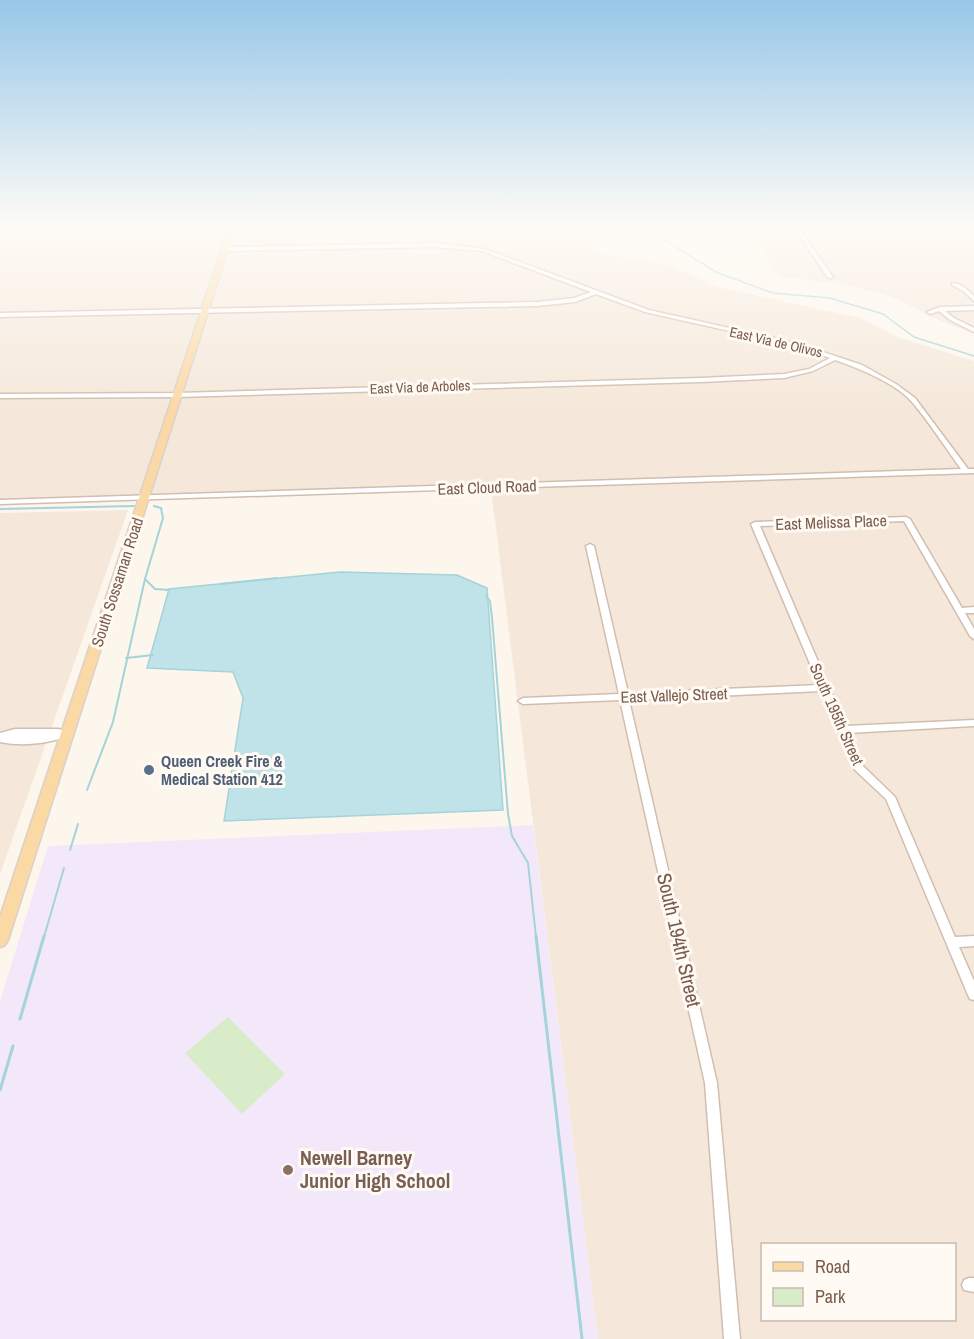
<svg xmlns="http://www.w3.org/2000/svg" width="974" height="1339" font-family="'Archivo Narrow',sans-serif">
	<rect width="100%" height="100%" fill="#fdf6ec"/>
	<g fill="#f5e8da" fill-rule="evenodd">
		<path d="M0,224H529L606,254L668,265L721,288L861,318L897,337L974,361V470L0,499Z"/>
		<path d="M747,224H974V334L931,317L900,300L878,293L837,283L779,277Z"/>
		<path d="M974,474V1339H598L491,489ZM762,1244H954V1320H762Z"/>
		<path d="M128,510L0,874V513Z"/>
	</g>
	<path fill="#f3e8fa" d="M533,825L598,1339H0V1001L48,846Z"/>
	<path fill="#d8ecc9" d="M228,1017L285,1074L242,1114L185,1053Z"/>
	<path fill="#bfe3e8" stroke="#a5d3da" stroke-width="1.5" d="M340,572L457,575L487,588L503,810L224,821L243,698L233,672L147,668L169,589Z"/>
	<g fill="none" stroke-linecap="round" stroke-linejoin="round">
		<path stroke="#a5d3da" stroke-width="1.5" d="M639,224L716,272L773,293L830,298L883,314L914,337L974,356"/>
		<g stroke="#a5d3da" stroke-width="2">
			<path d="M0,509L134,506"/>
			<path d="M145,579L155,589L169,590"/>
			<path d="M220,584L277,578"/>
			<path d="M486,596L490,601L492,618L508,814L512,836L528,863L536,937"/>
			<path d="M126,658L153,655"/>
			<path d="M87,790L113,722L145,579L163,518L161,508L154,506"/>
			<path d="M70,850L78,824"/>
			<path d="M44,937L64,868"/>
		</g>
		<g stroke="#a5d3da" stroke-width="3">
			<path d="M536,936L582,1339"/>
			<path d="M20,1019L44,936"/>
			<path d="M0,1090L13,1046"/>
		</g>
		<defs>
			<g id="minor">
				<path d="M792,224H796L833,277L832,278H828Z"/>
				<path d="M435,243L485,249L649,310L796,343L862,365L896,384L915,398L968,469H974V473L0,504V500L961,469C945,447 930,423 912,402C896,383 858,368 835,360L813,371L784,378L701,382L178,397L0,398V394L178,393L701,378L784,374L809,369L830,358L792,345L645,312L596,294L575,302L537,306L0,317V313L537,302L574,298L591,292L482,251L435,247L226,251L223,249L226,247Z"/>
				<path d="M952,283C961,283 968,290 974,296V301L963,291L952,285Z"/>
				<path d="M974,306V310L945,311L954,318L974,328V332L950,320L939,311L930,314L927,312L940,307Z"/>
				<path d="M906,517L910,519L962,608L974,607V613H965L974,629V639L970,636L904,521L760,526L828,685L831,688L830,689L846,726L974,720V726L848,733L862,765L895,797L955,937L974,936V946L959,947L974,981V1000L970,999L968,995L886,799L855,770L821,691L629,700L717,1083L740,1339H724L705,1083L620,700L523,704L518,701L523,698L619,694L586,546L590,544L594,546L628,693L819,685L751,524L755,522Z"/>
				<path d="M15,729H59C63,731 66,729 70,730L72,733L70,736C47,743 25,747 0,742V733Z"/>
				<path d="M969,1278H974V1292L964,1290L962,1285L964,1280Z"/>
			</g>
			<path id="major" d="M230,224H236L8,940L5,945L0,947V917Z"/>
		</defs>
		<use href="#minor" stroke="#d1beb0" stroke-width="3"/>
		<use href="#major" stroke="#dad1cd" stroke-width="3"/>
		<use href="#minor" fill="#fff" fill-rule="evenodd"/>
		<use href="#major" fill="#fbd9a5" fill-rule="evenodd"/>
	</g>
	<linearGradient id="sky" x2="0" y2="1"><stop stop-color="#97c7e8"/><stop offset="0.55" stop-color="#fefbf6"/><stop offset="1" stop-color="#fefbf6" stop-opacity="0"/></linearGradient>
	<rect width="974" height="411" fill="url(#sky)"/>
	<circle fill="#5c6f8a" stroke="#fffaf3" stroke-width="2" cx="149" cy="770" r="6"/>
	<circle fill="#8d6e63" stroke="#fffaf3" stroke-width="2" cx="288" cy="1170" r="6"/>
	<g text-anchor="middle" stroke-width="6" stroke-linejoin="round" paint-order="stroke">
		<g font-size="14" fill="#7a5c4d" stroke="#fffaf3">
			<text transform="translate(776 342) rotate(13)" y="5">East Via de Olivos</text>
			<text transform="translate(420 387) rotate(-2)" y="5">East Via de Arboles</text>
		</g>
		<g font-size="16" fill="#7a5c4d" stroke="#fffaf3">
			<text transform="translate(487 487) rotate(-2)" y="6">East Cloud Road</text>
			<text transform="translate(831 522) rotate(-2)" y="6">East Melissa Place</text>
			<text transform="translate(117 582) rotate(-72)" y="6">South Sossaman Road</text>
			<text transform="translate(674 695) rotate(-2)" y="6">East Vallejo Street</text>
			<text transform="translate(837 714) rotate(66)" y="6">South 195th Street</text>
		</g>
		<g font-size="16" font-weight="bold" fill="#4e5e75" stroke="#fffaf3" text-anchor="start">
			<text x="161" y="767">Queen Creek Fire &amp;<tspan x="161" dy="18">Medical Station 412</tspan></text>
		</g>
		<g font-size="20" fill="#7a5c4d" stroke="#fffaf3">
			<text transform="translate(679 940) rotate(77)" y="7">South 194th Street</text>
		</g>
		<g font-size="20" font-weight="bold" fill="#785e54" stroke="#fffaf3" text-anchor="start">
			<text x="300" y="1165">Newell Barney<tspan x="300" dy="23">Junior High School</tspan></text>
		</g>
	</g>
	<rect x="761" y="1243" width="195" height="78" fill="#fffaf3" stroke="#cabbb1" stroke-width="1.5"/>
	<rect x="773" y="1262" width="30" height="9" fill="#fbd9a5" stroke="#cabbb1" stroke-width="1.5"/>
	<text x="815" y="1273" font-size="18" fill="#7a5c4d">Road</text>
	<rect x="773" y="1288" width="30" height="18" fill="#d8ecc9" stroke="#cabbb1" stroke-width="1.5"/>
	<text x="815" y="1303" font-size="18" fill="#7a5c4d">Park</text>
</svg>
